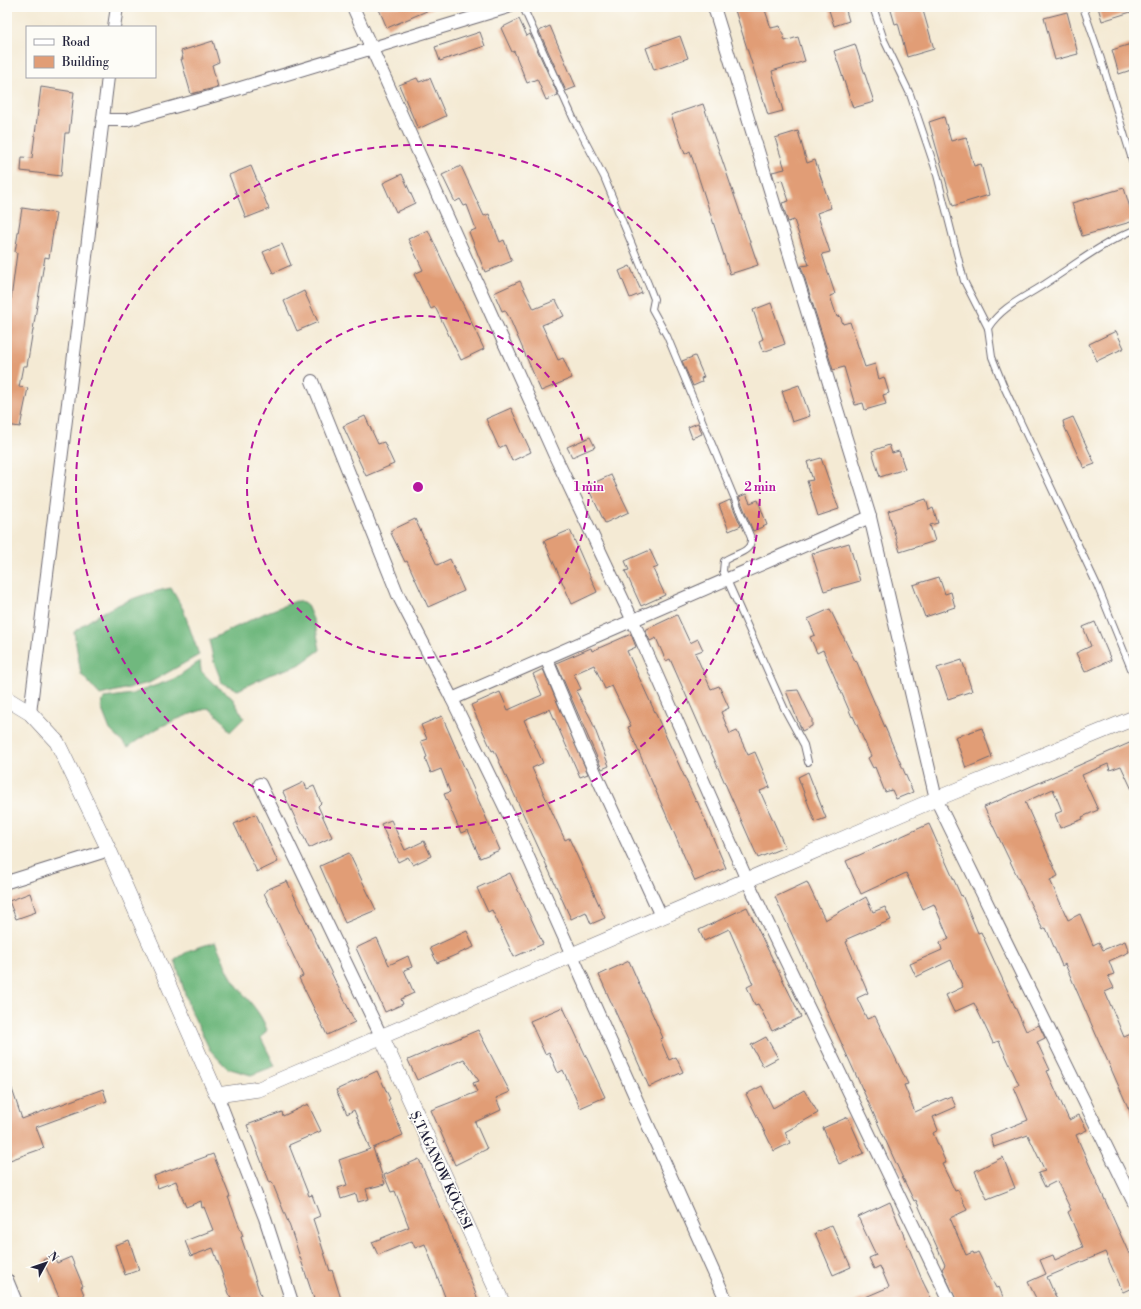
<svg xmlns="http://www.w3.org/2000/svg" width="1141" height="1309" font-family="'Libre Bodoni',serif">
	<rect width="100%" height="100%" fill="#fdfcf7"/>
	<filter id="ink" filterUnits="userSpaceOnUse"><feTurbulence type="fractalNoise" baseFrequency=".025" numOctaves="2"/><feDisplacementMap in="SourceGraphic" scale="8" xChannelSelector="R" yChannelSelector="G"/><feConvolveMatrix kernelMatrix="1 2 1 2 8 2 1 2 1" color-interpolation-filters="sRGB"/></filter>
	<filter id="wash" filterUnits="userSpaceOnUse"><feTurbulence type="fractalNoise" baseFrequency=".012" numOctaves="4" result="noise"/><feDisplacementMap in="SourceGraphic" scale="16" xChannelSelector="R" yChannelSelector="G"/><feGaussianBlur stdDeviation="0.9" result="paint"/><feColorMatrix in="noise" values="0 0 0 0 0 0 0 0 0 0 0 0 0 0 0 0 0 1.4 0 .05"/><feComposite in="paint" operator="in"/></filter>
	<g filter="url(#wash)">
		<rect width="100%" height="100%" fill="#f4ead4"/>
		<g fill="#70b87e" stroke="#496d5c">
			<path d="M171,588L183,609L199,655L149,683L100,695L81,674L74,632C102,609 136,595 171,588Z"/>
			<path d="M296,601L306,603L315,624L320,650L299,665L269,675L238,690L222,683L214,662L209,640L265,613Z"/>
			<path d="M200,661L201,671L215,685L231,696L244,718L230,732L223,721L209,708C179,717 154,728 128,747L110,730L101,707L104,698L132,694L174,679Z"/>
			<path d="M215,942C222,955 227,972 236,984C247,1000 260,1010 267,1030L261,1038L275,1066L251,1075L227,1068L210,1050L189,1007L175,960L190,950Z"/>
		</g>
		<g id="blocks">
			<g fill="#e19d76">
				<path d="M378,7H436L387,28Z"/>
				<path d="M734,7H764L771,28L780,26L785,41L798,37L805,61L772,71L783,111L768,115Z"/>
				<path d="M828,7H845L849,21L834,26Z"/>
				<path d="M890,7H922L934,49L907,57L898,23L895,24Z"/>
				<path d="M1098,7H1134V11L1102,21Z"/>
				<path d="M1067,12L1078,54L1055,60L1044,18Z"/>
				<path d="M519,19L527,36L530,34L558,95L546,100L537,79L527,83L514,51L512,52L501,28Z"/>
				<path d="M550,26L576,87L566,91L539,31Z"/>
				<path d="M480,32L485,46L440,61L435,47Z"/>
				<path d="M680,36L688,58L654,70L646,48Z"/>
				<path d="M213,41L219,62L212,65L218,87L191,94L181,59H183L181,51Z"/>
				<path d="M1134,43V69L1119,74L1112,50Z"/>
				<path d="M855,44L874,102L853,108L834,51Z"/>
				<path d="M417,78L419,82L430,78L446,116L418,129L399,85Z"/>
				<path d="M41,87L74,92L69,133H65L61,176L21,171L22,157L32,158Z"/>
				<path d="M703,104L758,265L730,274L690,151L685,154L671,115Z"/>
				<path d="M944,117L951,141L966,137L974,166L981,164L989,195L953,206L929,122Z"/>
				<path d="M798,131L807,163L815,160L831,208L817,213L830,252L822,254L835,294L830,296L837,317L840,316L843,324L850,322L865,367L875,364L879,379L884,377L889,393L883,395L886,404L865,410L863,403L855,405L844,367L833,370L801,266L809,265L794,220L788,222L782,203L789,201L782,180L775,182L772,172L785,169L775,138Z"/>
				<path d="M251,166L269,209L246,218L229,175Z"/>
				<path d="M461,166L484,216L489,214L500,242L504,240L512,261L485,272L469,232L476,229L467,205L464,206L460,199L455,202L442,175Z"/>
				<path d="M402,174L415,203L396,212L383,183Z"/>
				<path d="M1124,188L1134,221L1082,236L1072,203Z"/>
				<path d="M22,208L56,213L49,258L45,257L27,366H23L19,387L28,388L20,427L7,425V298L11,299L17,253L15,252Z"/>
				<path d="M428,230L484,349L461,360L438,313L435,307L431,309L414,274L423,270L408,239Z"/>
				<path d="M282,244L291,265L273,273L263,252Z"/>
				<path d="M630,266L642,293L630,298L619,271Z"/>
				<path d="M520,281L534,309L556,300L564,316L542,325L558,360L563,358L572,378L541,391L509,317L505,310L502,311L494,293Z"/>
				<path d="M304,291L318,322L297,331L284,301Z"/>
				<path d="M771,303L785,344L763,352L759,341L763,339L753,310Z"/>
				<path d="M1116,331L1124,348L1097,361L1089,344Z"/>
				<path d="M695,356L704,377L701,378L702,382L693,386L682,361Z"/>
				<path d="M799,385L810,416L792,422L782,391Z"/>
				<path d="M511,408L531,452L512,461L505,445L499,448L486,419Z"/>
				<path d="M365,416L378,444L384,442L394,464L366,476L343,426Z"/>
				<path d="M1073,417L1095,464L1084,468L1064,426L1063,421Z"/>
				<path d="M698,423L702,434L692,438L688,427Z"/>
				<path d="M590,437L595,447L572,457L567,447Z"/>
				<path d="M889,445L892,453L899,451L905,469L880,477L872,451Z"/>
				<path d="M821,458L839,509L818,516L807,481L813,480L807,462Z"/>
				<path d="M611,475L629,512L605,523L587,486Z"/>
				<path d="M746,494L750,503L758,500L767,525L753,531L739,497Z"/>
				<path d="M926,499L929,510L933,508L938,523L930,525L935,541L900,552L888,511Z"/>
				<path d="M730,500L741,526L729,531L719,505Z"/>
				<path d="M415,519L437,565L450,559L464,591L428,607L407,561L405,562L390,531Z"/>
				<path d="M570,530L597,592L572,604L544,541Z"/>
				<path d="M849,543L860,581L824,591L812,554Z"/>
				<path d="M650,550L658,567L653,569L665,595L641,606L625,571L629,570L625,561Z"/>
				<path d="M939,577L945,594L951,592L955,607L925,617L913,585Z"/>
				<path d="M830,609L855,661L856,660L913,792L896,799L892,790L885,792L875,767L873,768L868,758L871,756L853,716L852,717L823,650L817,653L810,637L815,635L808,619Z"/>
				<path d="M677,615L690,643L698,639L703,650L695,653L711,689L719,686L729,708L721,712L730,734L737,731L748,755L755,752L770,787L760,791L785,847L758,858L670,659L666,661L656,638L650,641L645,630Z"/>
				<path d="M1095,622L1111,660L1085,672L1076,653L1091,646L1083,627Z"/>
				<path d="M631,634L636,647L627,651L696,802L697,801L726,868L695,881L628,727L631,726L612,686L605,689L594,665L574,674L581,689L576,691L591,719L609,766L602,769L556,663L591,648L592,651Z"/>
				<path d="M962,660L972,691L948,699L937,668Z"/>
				<path d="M543,669L588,774L580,777L550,709L524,720L543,763L532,768L565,840L569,838L605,918L591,924L586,912L571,919L494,750L492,751L471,705L500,692L508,710L542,695L533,674Z"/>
				<path d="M798,690L812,719V726L802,731L786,691Z"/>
				<path d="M442,716L500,850L480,858L468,830L461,833L444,794L450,792L441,769L431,773L425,758L427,757L421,741L427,739L421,725Z"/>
				<path d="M982,728L992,757L966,768L955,737Z"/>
				<path d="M1134,741V794L1121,766L1110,770L1108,764L1082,775L1098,810L1082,817L1083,819L1060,828L1055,814L1062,811L1053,789L1025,802L1058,876L1050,880L1068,920L1080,914L1093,945L1099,942L1103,950L1125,941L1129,952L1109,961L1114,974L1108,976L1114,988L1105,992L1124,1037L1131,1034L1134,1042V1121L1065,964L1062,966L1046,928L1043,930L984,807Z"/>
				<path d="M808,772L826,818L815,822L798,777Z"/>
				<path d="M304,782L307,789L314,786L321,803L318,806L332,837L309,848L283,792Z"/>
				<path d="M256,814L278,862L257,872L234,824Z"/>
				<path d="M391,820L405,850L424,841L431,856L413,865L408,857L398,862L381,824Z"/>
				<path d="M929,824L961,896L962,895L978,933L981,932L1026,1031L1039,1025L1045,1038L1037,1042L1050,1070L1047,1071L1069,1120L1079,1115L1087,1130L1076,1135L1134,1265V1287L1123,1292L1105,1252L1047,1277L1058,1302H1038L1028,1282L1046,1274L1040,1260L1053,1255L1055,1260L1083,1247L1068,1212L1071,1210L1057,1181L1045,1187L1038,1173L1045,1171L1028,1135L994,1147L990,1135L1028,1120L1014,1087L1019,1085L999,1041L993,1043L974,1003L954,1012L946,995L963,987L951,960L916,977L910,964L942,950L940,943L949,939L934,904L923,909L906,873L861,894L846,861Z"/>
				<path d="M349,853L376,910L345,923L320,866Z"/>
				<path d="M510,873L543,944L514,957L492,910L488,912L477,888Z"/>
				<path d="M287,881L355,1022L327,1035L299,978L303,976L264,893L266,892V890Z"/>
				<path d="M807,882L825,920L866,897L873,912L885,907L891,920L847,939L848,941L846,942L868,993L857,998L867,1019L875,1016L908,1084L904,1085L915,1112L951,1096L956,1107L933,1117L938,1130L933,1133L946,1163L942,1164L955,1191L958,1190L967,1210L950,1218L966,1255L973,1252L974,1254L978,1252L996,1288L999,1287L1005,1302H957L942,1269L945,1265L916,1200L914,1201L900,1172L775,897Z"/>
				<path d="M30,893L36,912L16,919L9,901Z"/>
				<path d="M747,907L801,1017L772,1031L758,1004L755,1005L747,987L753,984L729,929L704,941L699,930Z"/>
				<path d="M467,931L474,947L437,963L430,948Z"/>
				<path d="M377,938L389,965L408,956L412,967L404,970L414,993L401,999L403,1004L385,1012L356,948Z"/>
				<path d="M629,961L663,1038L660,1039L669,1060L676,1057L683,1072L649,1087L599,975Z"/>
				<path d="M563,1007L605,1097L580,1108L563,1070L558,1073L549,1052L545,1054L530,1021Z"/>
				<path d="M478,1030L510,1092L496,1098L501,1110L475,1122L487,1149L455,1165L431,1110L477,1092L473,1083L479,1081L464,1059L417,1080L408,1060Z"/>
				<path d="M766,1037L778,1058L763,1066L751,1045Z"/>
				<path d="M377,1071L390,1099L388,1100L403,1135L373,1148L385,1184L366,1189L369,1199L358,1202L356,1194L341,1199L338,1188L347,1185L339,1160L370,1149L354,1110L347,1114L336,1090Z"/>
				<path d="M9,1080L22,1119L103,1089L107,1101L36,1127L44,1148L7,1161V1081Z"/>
				<path d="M762,1086L773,1108L804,1090L818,1113L785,1132L790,1143L774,1151L746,1094Z"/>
				<path d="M308,1104L321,1131L289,1145L309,1196L312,1195L320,1216L313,1219L330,1271L332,1270L342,1302H315L290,1227L272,1182L270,1183L247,1125L282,1112L283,1116Z"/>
				<path d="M848,1117L864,1153L839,1164L823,1128Z"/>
				<path d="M213,1154L230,1197H228L243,1236L241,1237L263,1302H232L213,1248L191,1256L185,1241L213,1230L204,1207L202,1208L201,1201L186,1207L176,1181L158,1188L154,1176Z"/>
				<path d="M1003,1157L1015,1188L987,1199L975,1171Z"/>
				<path d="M419,1159L462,1259L479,1302H447L425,1244L415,1248L412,1241L378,1255L372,1242L409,1227L395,1191L391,1192L384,1175Z"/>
				<path d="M890,1202L923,1282L933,1302H854L889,1287L880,1266L874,1269L869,1258L876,1255L858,1217Z"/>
				<path d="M832,1225L851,1267L833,1275L815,1233Z"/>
				<path d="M129,1240L139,1270L125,1275L115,1245Z"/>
				<path d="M53,1255L57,1263L71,1257L83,1286L81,1287L85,1297L82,1298L84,1302H61L43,1260Z"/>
			</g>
		</g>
	</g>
	<g filter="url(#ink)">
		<use href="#blocks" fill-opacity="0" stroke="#6c6871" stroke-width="1"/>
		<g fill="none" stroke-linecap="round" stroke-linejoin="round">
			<defs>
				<g id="service">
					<path d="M523,7L574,120L604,177L649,286L654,299L652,309L667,336L751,538C752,553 735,553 724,561L723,571L785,710L804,745L808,762"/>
					<path d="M873,7L884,40L910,94L936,171L964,281L988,328L992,357L1004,387L1097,585L1134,676"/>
					<path d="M1083,7L1100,56L1134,166"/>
					<path d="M988,328C1003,305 1026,297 1048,282C1077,263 1101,244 1134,230"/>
				</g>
				<g id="minor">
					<path d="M353,7L555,456L633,621L747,880L950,1302"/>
					<path d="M714,7L870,517L936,799L1134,1203"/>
					<path d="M114,27L117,7"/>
					<path d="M103,120H127L224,93L508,7"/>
					<path d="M312,381L398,595L452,699L517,832L727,1302"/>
					<path d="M546,658L582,744L661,916"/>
					<path d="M452,699L870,517"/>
					<path d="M30,713L108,77"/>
					<path d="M260,784L382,1038"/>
					<path d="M7,882L109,850"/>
					<path d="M217,1095L265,1218L292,1302"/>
					<path d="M7,1280L16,1302"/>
				</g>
				<g id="tertiary">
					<path d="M7,699L30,713L57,742L109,850L217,1095L259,1089L936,799L1134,718"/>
					<path d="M382,1038L502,1302"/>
				</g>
			</defs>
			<use href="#service" stroke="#6c6871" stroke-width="8"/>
			<use href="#minor" stroke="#6c6871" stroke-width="14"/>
			<use href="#tertiary" stroke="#6c6871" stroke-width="16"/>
			<use href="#service" stroke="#fff" stroke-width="6"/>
			<use href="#minor" stroke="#fff" stroke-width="12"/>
			<use href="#tertiary" stroke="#fff" stroke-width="15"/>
		</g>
	</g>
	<g fill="none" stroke="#b5179e" stroke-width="2" stroke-dasharray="7 5">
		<circle cx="418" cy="487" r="171"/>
		<circle cx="418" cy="487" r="342"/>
	</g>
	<g text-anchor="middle" stroke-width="3" stroke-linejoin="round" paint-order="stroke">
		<g font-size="13" fill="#22223b" stroke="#fdfcf7">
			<text transform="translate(442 1170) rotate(65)" y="5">Ş.TAGANOW KÖÇESI</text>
		</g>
	</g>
	<circle cx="418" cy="487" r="6" fill="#b5179e" stroke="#fdfcf7" stroke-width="2"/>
	<g font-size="12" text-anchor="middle" font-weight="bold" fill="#b5179e" stroke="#fdfcf7" stroke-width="3" stroke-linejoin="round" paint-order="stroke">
		<text x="589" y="491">1 min</text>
		<text x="760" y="491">2 min</text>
	</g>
	<rect width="1141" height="1309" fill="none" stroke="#fdfcf7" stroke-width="24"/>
	<rect x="26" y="26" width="130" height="52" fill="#fdfcf7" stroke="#a5a5ac"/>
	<rect x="34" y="39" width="20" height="6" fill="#ffffff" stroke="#a5a5ac"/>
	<text x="62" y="46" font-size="12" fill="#22223b">Road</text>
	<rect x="34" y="56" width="20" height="12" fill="#e19d76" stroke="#a5a5ac"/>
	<text x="62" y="66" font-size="12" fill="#22223b">Building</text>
	<g transform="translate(46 1263) rotate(50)" stroke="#fdfcf7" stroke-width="3" paint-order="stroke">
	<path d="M0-3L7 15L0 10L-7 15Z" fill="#22223b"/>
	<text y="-6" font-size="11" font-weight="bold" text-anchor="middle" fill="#22223b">N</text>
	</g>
</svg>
